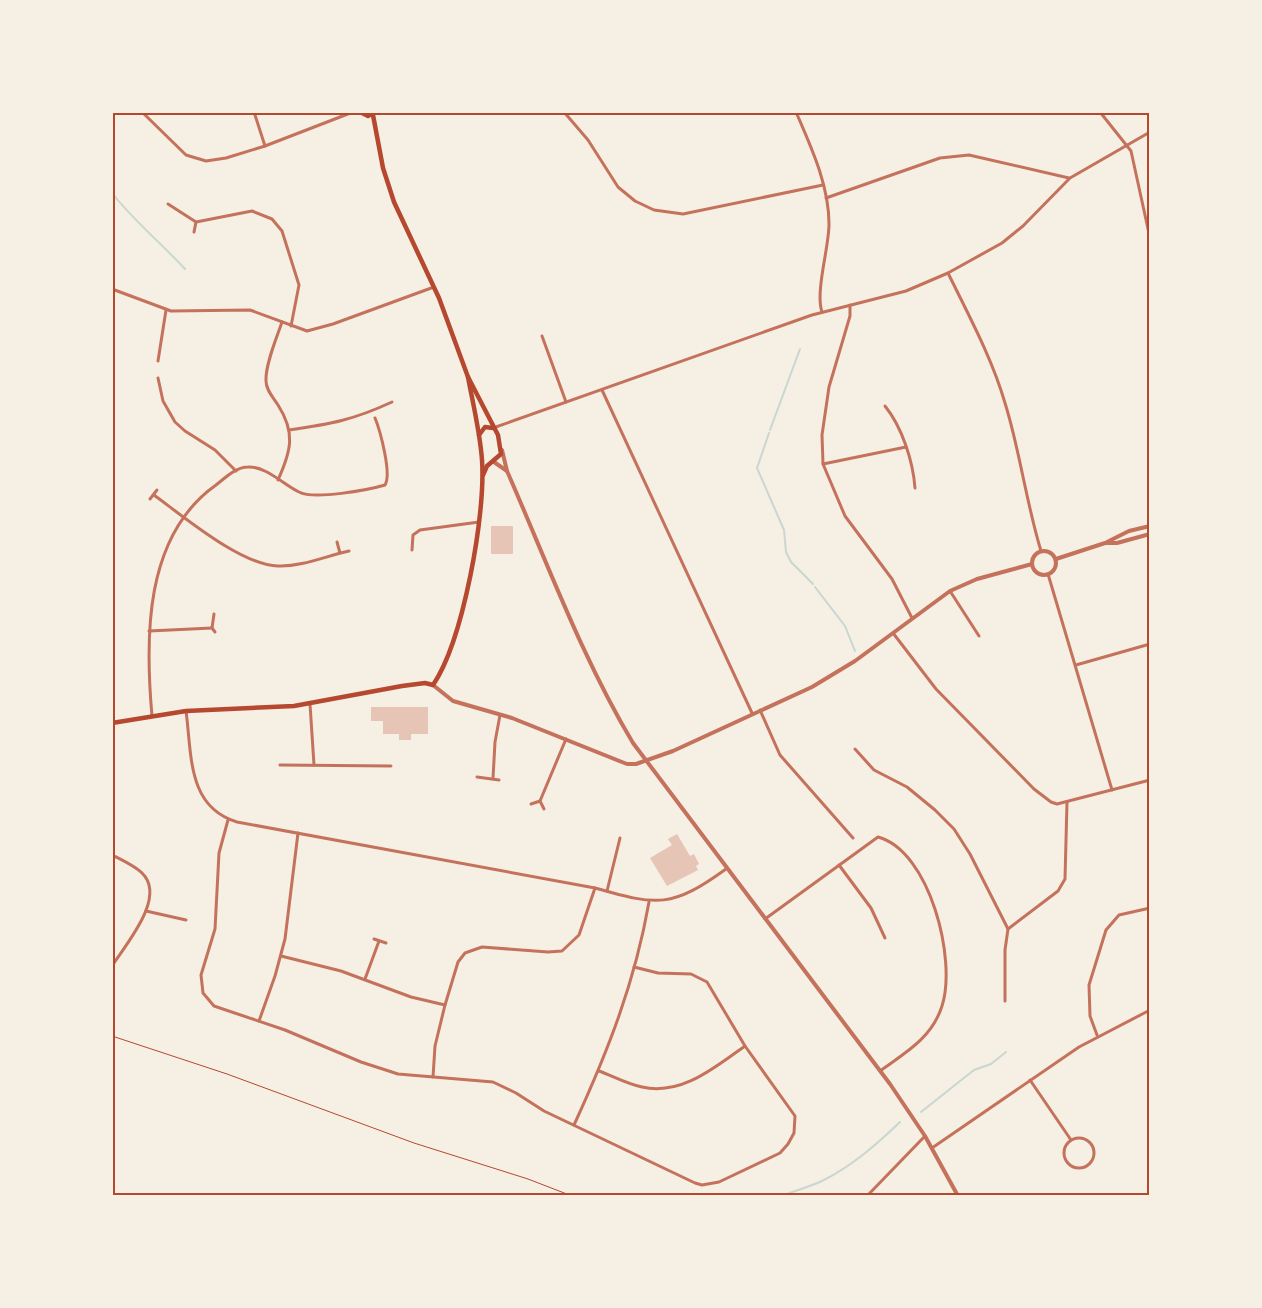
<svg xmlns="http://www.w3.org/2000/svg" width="1262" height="1308" font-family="Raleway,sans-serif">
	<rect width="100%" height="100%" fill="#f6efe4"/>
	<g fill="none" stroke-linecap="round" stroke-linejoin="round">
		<g stroke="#c9d6d2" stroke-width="2">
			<path d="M112,193C134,221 161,243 185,269"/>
			<path d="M770,430L800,349"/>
			<path d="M769,433L757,468L784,530L786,552L791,562L813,584"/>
			<path d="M815,587L845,626L855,651"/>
			<path d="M921,1112L974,1070L991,1064L1006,1052"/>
			<path d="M781,1196C794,1191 809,1187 822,1181C852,1166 876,1145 900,1122"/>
		</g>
	</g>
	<g fill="#e6c5b7">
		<rect x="491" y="526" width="22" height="28"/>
		<path d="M371,707H428V734H411V740H399V734H383V721H371Z"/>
		<path d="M677,834L690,856L694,854L699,864L696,866L698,870L667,886L650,858L672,845L668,839Z"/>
	</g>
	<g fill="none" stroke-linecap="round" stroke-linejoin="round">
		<path stroke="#b5482f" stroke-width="1" d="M112,1036L227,1074L414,1143L528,1179L572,1196"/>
		<g stroke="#c5725c" stroke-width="3">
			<path d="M142,112L186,155L206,161L226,158L265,146L353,112"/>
			<path d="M254,112L265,146"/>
			<path d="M564,112L588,140L618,187L635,201L654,210L683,214L823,185"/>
			<path d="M796,112C811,147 829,185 829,224C829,248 815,292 822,312"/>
			<path d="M1100,112L1131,151L1150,238"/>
			<path d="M826,198L940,158L969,155L1069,178"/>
			<path d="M168,204L196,222L252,211L272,219L282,231L299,285L291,326"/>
			<path d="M194,232L196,222"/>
			<path d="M948,273C969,316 992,358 1005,403C1020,451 1026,502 1041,551"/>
			<path d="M112,289L171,311L250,310L307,331L333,324L434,287"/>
			<path d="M850,305V316L829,387L822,435L823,464L845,516L892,579L912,618"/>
			<path d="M542,336L566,402"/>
			<path d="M158,361L166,310"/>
			<path d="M158,378L163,401L175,422L185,431L215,450L236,471"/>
			<path d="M602,390L752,713"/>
			<path d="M885,406C902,427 913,461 915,488"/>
			<path d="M493,428L812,315L906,291L948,273L1002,243L1023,226L1070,178L1150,132"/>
			<path d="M289,430C331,424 353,420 392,402"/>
			<path d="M823,464L906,447"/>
			<path d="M278,480C291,451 296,433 278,405C273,397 266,390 266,381C265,365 277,337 282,322"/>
			<path d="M154,495C184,517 241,565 278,566C301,567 326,556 349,551"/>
			<path d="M150,499L157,490"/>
			<path d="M337,542L340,553"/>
			<path d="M412,550L413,535L420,530L479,522"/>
			<path d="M1048,574L1112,790"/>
			<path d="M950,591L979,636"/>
			<path d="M214,614L212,628L215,632"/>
			<path d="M149,631L212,628"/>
			<path d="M893,633L936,689L1034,789L1051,802L1057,804L1150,780"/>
			<path d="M1076,665L1150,644"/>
			<path d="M310,704L314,765"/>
			<path d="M760,710L780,755L853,838"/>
			<path d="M186,711C192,755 187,807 237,822L595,888C658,906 672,908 726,869"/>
			<path d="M152,716C145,638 144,536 216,485C225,478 236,467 248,467C266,466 284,485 299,492C314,500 368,490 385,485C392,474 380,430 375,418"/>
			<path d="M855,749L874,770L907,787L935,810L954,829L970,854L1008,929L1005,950V1001"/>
			<path d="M280,765L391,766"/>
			<path d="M477,777L499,780"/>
			<path d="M493,778L495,742L500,715"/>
			<path d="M540,801L566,739"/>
			<path d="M531,804L540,801L544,809"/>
			<path d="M228,820L219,853L215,929L201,975L203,993L214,1006L285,1030L361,1062L398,1074L493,1082L516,1093L544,1111L695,1183L702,1185L719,1182L780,1153L788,1144L794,1133L795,1116L745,1046L707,982L691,974L658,973L634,967"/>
			<path d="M112,855C122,860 135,866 142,873C167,897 126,944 112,966"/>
			<path d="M839,865L871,908L885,938"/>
			<path d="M607,891L620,838"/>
			<path d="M146,911L186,920"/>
			<path d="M765,919L878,837C930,851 957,960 942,1006C932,1038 905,1053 880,1071"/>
			<path d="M1008,929L1058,891L1065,879L1067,802"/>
			<path d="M374,939L386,943"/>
			<path d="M281,956L341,971L411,997L445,1005"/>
			<path d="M365,979L379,941"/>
			<path d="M259,1021L275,976L285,939L298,833"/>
			<path d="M1097,1035L1090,1016L1089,985L1106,930L1119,915L1150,908"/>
			<path d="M599,1071C613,1076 627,1084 642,1087C682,1096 715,1067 745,1046"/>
			<path d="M433,1077L435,1046L445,1005L458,962L465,953L482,947L548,952L562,951L579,935L595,888"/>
			<path d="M1030,1080L1071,1140"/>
			<path d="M574,1125C608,1051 635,982 649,902"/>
			<circle cx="1079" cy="1153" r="15"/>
			<path d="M932,1148L1079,1047L1150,1010"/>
			<path d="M867,1196L925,1136"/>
		</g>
		<g stroke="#c5725c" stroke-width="4">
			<path d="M502,450L507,471C547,562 582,658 633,743L890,1084L925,1136L958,1196"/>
			<path d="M494,462L507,471"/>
			<path d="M1107,542L1129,531L1150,526"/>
			<circle cx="1044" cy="563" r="12"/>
			<path d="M1056,559L1105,543H1117L1150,534"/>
			<path d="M433,685L453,701L512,718L627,764H636L673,751L812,687L855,661L950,591L977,579L1032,564"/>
		</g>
		<g stroke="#b5482f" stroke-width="4.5">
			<path d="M360,112L368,116L375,112"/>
			<path d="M373,115L383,168L394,202L439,298L468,377L498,435L501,454L487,466L483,475"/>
			<path d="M479,435L485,427L493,428"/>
			<path d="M112,723L186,711L294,706L402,686L425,683L433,685C463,641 486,514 482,460C480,432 473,404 468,377"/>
		</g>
	</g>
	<rect width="1262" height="1308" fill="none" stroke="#f6efe4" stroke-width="228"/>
	<rect x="114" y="114" width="1034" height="1080" fill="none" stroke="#b5482f" stroke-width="2"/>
</svg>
